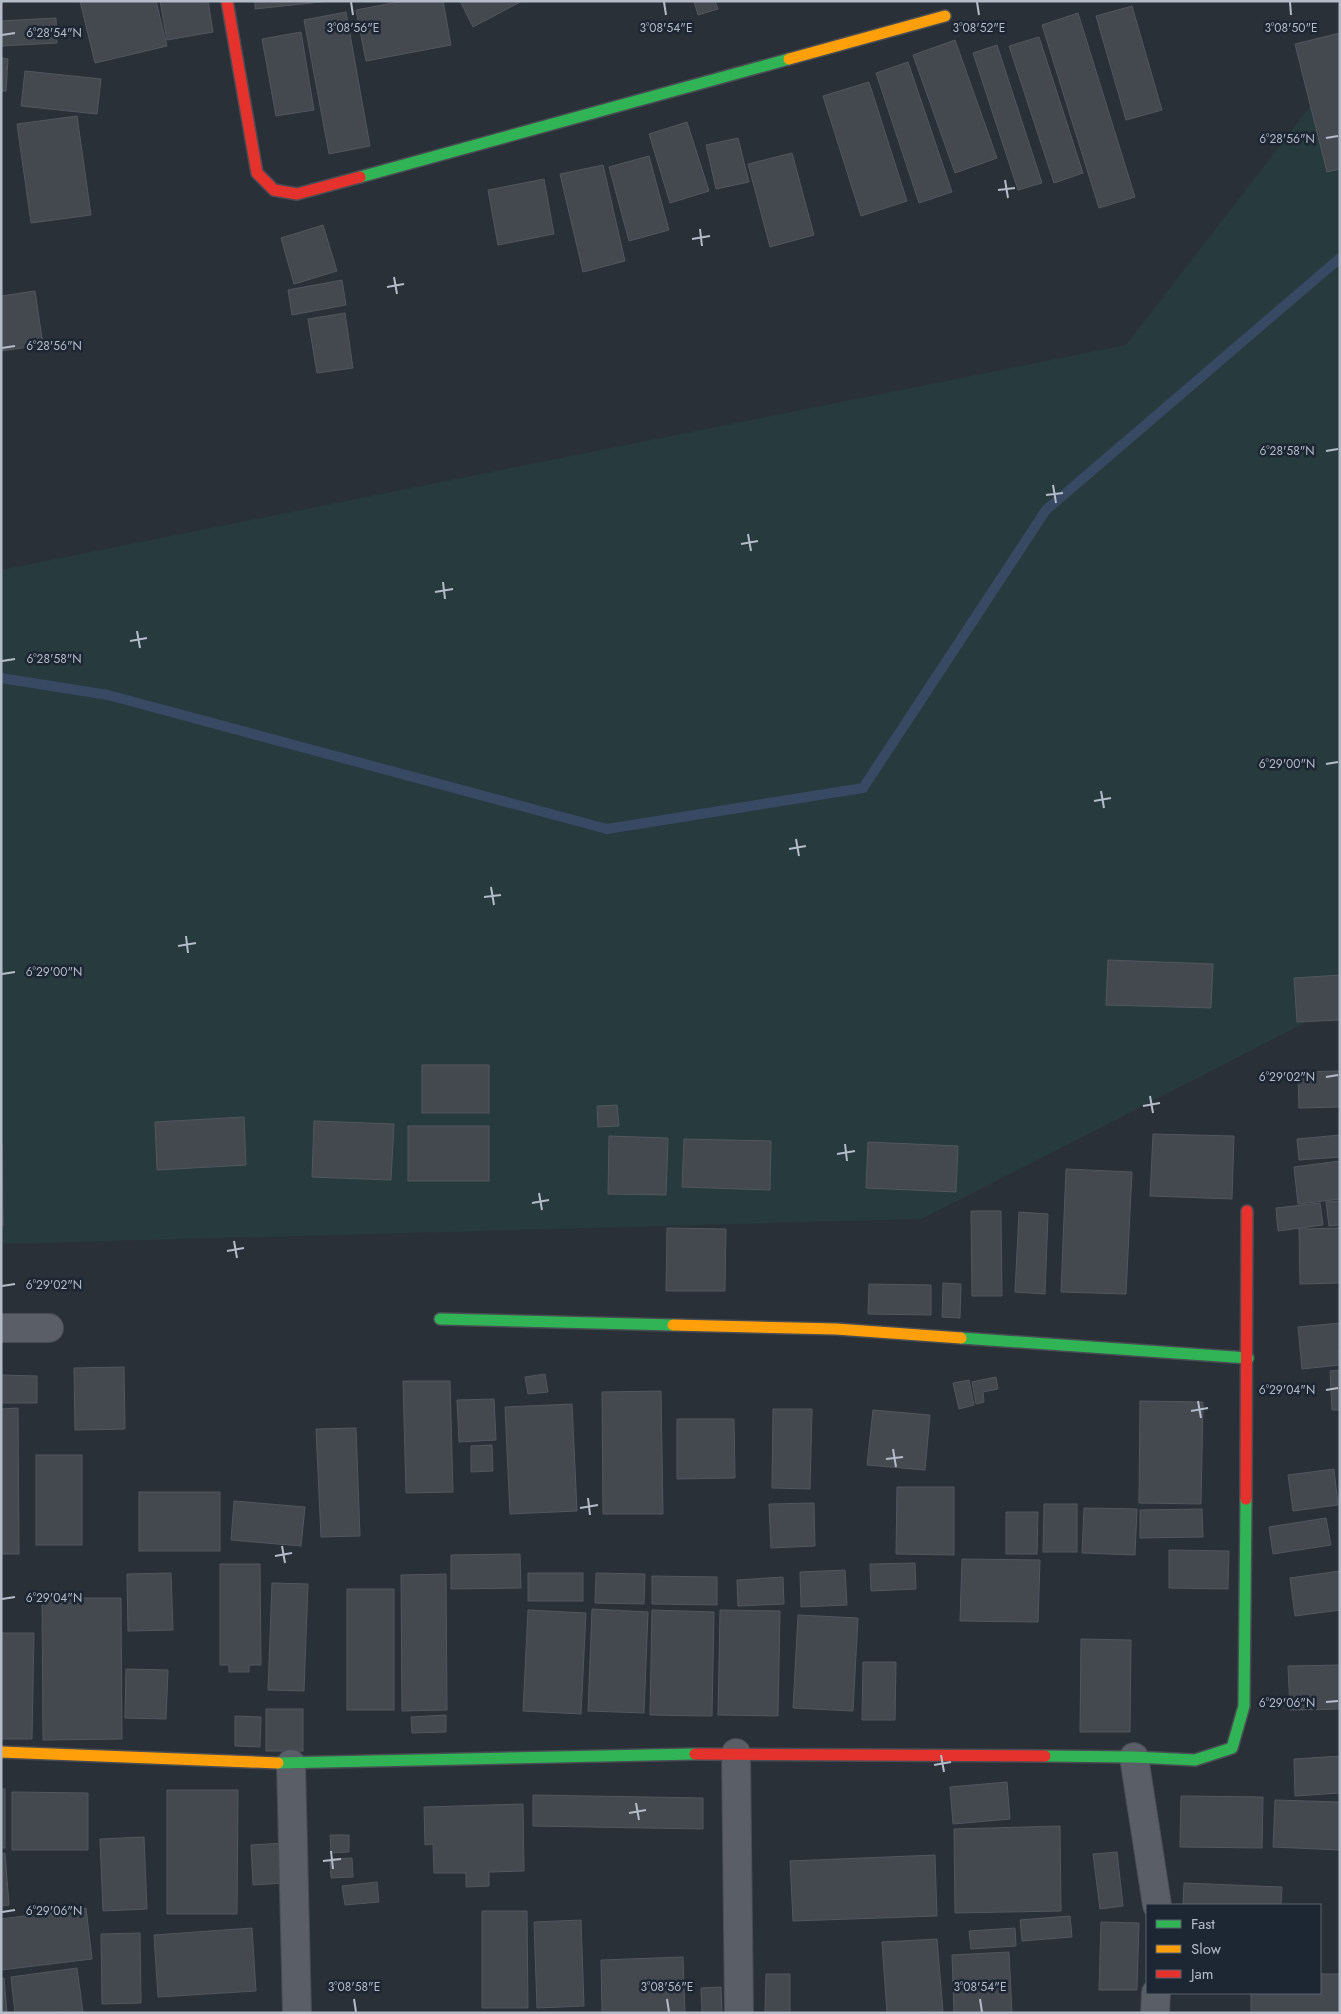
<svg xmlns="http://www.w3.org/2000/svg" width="1341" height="2014" font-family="Jost,sans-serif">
	<rect width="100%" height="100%" fill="#2a3038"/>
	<path fill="#273a3e" d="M1336,73L1340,74V1005L922,1219L1,1244V570L1126,345Z"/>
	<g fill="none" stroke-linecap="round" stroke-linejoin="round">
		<path stroke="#384963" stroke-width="10" d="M1,678L108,695L607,829L863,788L1046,510L1340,258"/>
	</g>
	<g fill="#444950" stroke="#52575f">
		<path d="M80,1H156L167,46L95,63Z"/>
		<path d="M160,1H208L213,32L167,40Z"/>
		<path d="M255,1H330L255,9Z"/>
		<path d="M403,1H443L451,45L366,61L356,10Z"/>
		<path d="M460,1H522L473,27Z"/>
		<path d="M694,1H715L718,9L698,15Z"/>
		<path d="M1132,6L1162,110L1126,120L1096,16Z"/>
		<path d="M346,12L370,146L329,154L304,20Z"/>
		<path d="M1078,13L1135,197L1099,208L1042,25Z"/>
		<path d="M56,18L57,43L1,46V21Z"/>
		<path d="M301,32L314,110L276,116L262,39Z"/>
		<path d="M1340,33V169L1327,172L1295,44Z"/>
		<path d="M1039,37L1083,173L1054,183L1009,46Z"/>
		<path d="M955,40L997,158L955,173L913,55Z"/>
		<path d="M997,45L1042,183L1018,190L973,53Z"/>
		<path d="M1,58L8,59L6,91H1Z"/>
		<path d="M908,62L952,192L919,203L876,73Z"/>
		<path d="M25,71L101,79L97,114L21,106Z"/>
		<path d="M869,82L907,201L861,216L823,96Z"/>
		<path d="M77,116L91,215L31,223L17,124Z"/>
		<path d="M687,122L709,191L670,203L649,134Z"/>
		<path d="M738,138L749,182L716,189L706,145Z"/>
		<path d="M792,153L814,235L770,247L748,164Z"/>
		<path d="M649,156L669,230L629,241L609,167Z"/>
		<path d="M603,165L625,261L583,272L560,174Z"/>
		<path d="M544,179L554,234L498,245L488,190Z"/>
		<path d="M323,225L337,271L294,284L281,238Z"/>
		<path d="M342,280L346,305L292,315L288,290Z"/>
		<path d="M35,291L43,345L1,351V296Z"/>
		<path d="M345,313L353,368L317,373L308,319Z"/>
		<path d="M1108,960L1213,964L1211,1008L1106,1005Z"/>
		<path d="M1340,975V1020L1297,1022L1294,978Z"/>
		<rect x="422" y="1065" width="67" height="48"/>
		<path d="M1340,1071V1107L1299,1108L1298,1072Z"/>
		<path d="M617,1105L619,1126L598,1127L597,1106Z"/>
		<path d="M244,1117L246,1165L157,1170L155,1122Z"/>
		<path d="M314,1121L394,1124L391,1180L312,1177Z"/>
		<rect x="408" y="1126" width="81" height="55"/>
		<path d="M1153,1134L1234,1136L1232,1199L1150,1196Z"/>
		<path d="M1340,1135V1157L1299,1160L1297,1139Z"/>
		<path d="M609,1136L668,1138L666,1195L608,1194Z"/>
		<path d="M684,1139L771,1141L770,1190L682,1187Z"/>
		<path d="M868,1142L958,1146L956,1192L866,1188Z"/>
		<path d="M1,1144H2L3,1226H1Z"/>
		<path d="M1340,1161V1199L1298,1204L1294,1167Z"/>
		<path d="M1066,1169L1132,1172L1126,1294L1061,1292Z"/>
		<path d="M1340,1201V1225L1329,1226L1326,1202Z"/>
		<path d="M1320,1203L1323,1225L1278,1231L1276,1208Z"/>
		<path d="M971,1211H1001L1002,1296H972Z"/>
		<path d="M1019,1212L1048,1214L1045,1294L1015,1292Z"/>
		<path d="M667,1228L726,1229L725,1291H666Z"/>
		<path d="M1340,1228V1283L1300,1284L1299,1229Z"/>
		<path d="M943,1283L961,1284L960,1318L942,1317Z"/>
		<path d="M869,1284L931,1285V1315L868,1314Z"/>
		<path d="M1340,1323V1351H1338L1340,1365L1302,1369L1298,1327Z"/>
		<path d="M124,1367L125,1429L75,1430L74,1368Z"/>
		<path d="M1340,1370V1410H1332L1330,1371Z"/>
		<path d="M545,1374L548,1392L528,1394L525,1377Z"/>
		<path d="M1,1375L37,1376V1403H1Z"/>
		<path d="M996,1377L998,1389L983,1392L984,1402L976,1404L972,1382Z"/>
		<path d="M969,1380L974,1405L959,1409L953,1383Z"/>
		<path d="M403,1381H450L453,1492L406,1493Z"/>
		<path d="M661,1391L663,1514H603L602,1392Z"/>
		<path d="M494,1399L496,1440L459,1442L457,1400Z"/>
		<path d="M1140,1401L1203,1402L1201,1504L1139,1503Z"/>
		<path d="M572,1404L577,1511L510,1514L505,1407Z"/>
		<path d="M18,1408L19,1554H1V1409Z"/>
		<path d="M773,1409H812L810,1489L772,1488Z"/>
		<path d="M873,1410L930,1415L925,1470L867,1465Z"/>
		<path d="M677,1419H734L735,1478L677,1479Z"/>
		<path d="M356,1428L360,1536L321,1537L316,1429Z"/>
		<path d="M492,1445L493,1471L471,1472V1446Z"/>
		<rect x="36" y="1455" width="46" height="90"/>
		<path d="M1334,1469L1338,1505L1293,1511L1288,1475Z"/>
		<path d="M897,1487H954V1555L896,1554Z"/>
		<rect x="139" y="1492" width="81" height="59"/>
		<path d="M234,1501L305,1507L301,1546L231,1540Z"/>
		<path d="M814,1503L815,1546L771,1548L769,1504Z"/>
		<path d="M1044,1504H1077V1552H1043Z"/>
		<path d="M1084,1508L1137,1509L1135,1555L1082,1553Z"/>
		<path d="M1202,1509L1203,1537L1140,1538V1510Z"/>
		<path d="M1006,1512H1038L1037,1554H1006Z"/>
		<path d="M1326,1518L1331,1545L1273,1554L1269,1527Z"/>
		<path d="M1169,1550L1229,1551L1228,1589L1169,1588Z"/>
		<path d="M520,1554L521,1588L451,1589V1555Z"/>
		<path d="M962,1559L1040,1560L1038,1622L960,1621Z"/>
		<path d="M915,1563L916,1589L871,1591L870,1564Z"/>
		<path d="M220,1564H260L261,1665H249V1672H229V1665H220Z"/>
		<path d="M845,1570L847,1605L801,1607L800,1572Z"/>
		<path d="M1340,1571V1610L1295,1616L1290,1578Z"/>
		<path d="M171,1573L173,1630L128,1631L127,1574Z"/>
		<rect x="528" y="1573" width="55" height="28"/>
		<path d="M596,1573L645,1574L644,1604L595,1603Z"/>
		<path d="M446,1574L447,1710L402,1711L401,1575Z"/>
		<path d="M652,1576L717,1577V1605L652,1604Z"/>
		<path d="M783,1577L784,1604L738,1606L737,1580Z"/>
		<path d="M272,1583L308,1584L304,1691L268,1690Z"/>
		<rect x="347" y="1589" width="47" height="121"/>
		<path d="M42,1598H121L122,1739L43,1740Z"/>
		<path d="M592,1609L648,1612L644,1713L588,1711Z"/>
		<path d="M528,1610L586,1613L581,1714L523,1711Z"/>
		<path d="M652,1610L714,1612L712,1716L650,1715Z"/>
		<path d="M720,1610L780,1611L778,1716L718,1715Z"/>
		<path d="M798,1615L858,1618L853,1711L793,1708Z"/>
		<path d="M1,1633H34L32,1739H1Z"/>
		<path d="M1081,1639L1131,1640L1130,1732H1080Z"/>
		<path d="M863,1662H896L895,1720H862Z"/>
		<path d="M1340,1665V1709L1290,1710L1288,1666Z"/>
		<path d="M126,1669L168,1670L166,1719L125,1718Z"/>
		<rect x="266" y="1709" width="37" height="42"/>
		<path d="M446,1715V1732L412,1733L411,1717Z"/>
		<path d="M235,1716L261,1717L260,1747L235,1746Z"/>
		<path d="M1340,1756V1793L1295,1796L1294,1759Z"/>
		<path d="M1007,1782L1010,1819L953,1824L950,1787Z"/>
		<rect x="1" y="1789" width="4" height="59"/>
		<path d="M167,1790H238L237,1914H167Z"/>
		<path d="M12,1792L88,1793V1850H12Z"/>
		<path d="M533,1795L703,1798V1829L533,1826Z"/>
		<path d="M1181,1796L1263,1797L1262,1848L1180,1847Z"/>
		<path d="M1275,1800L1340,1802V1850L1273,1847Z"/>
		<path d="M523,1804L524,1871L489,1872V1886L466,1887V1873H434L433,1844L425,1845L424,1807Z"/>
		<path d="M1060,1826L1061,1911L955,1913L954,1829Z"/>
		<path d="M330,1835H349V1852L331,1853Z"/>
		<path d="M144,1837L147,1909L103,1911L100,1839Z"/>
		<path d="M285,1843L286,1883L253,1885L251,1845Z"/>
		<path d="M1117,1852L1123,1906L1100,1909L1093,1854Z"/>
		<path d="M5,1853L9,1905L1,1906V1854Z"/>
		<path d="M935,1855L937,1916L793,1921L790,1861Z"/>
		<path d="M352,1858L353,1877L331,1878L330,1859Z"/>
		<path d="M377,1882L379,1902L345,1905L342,1886Z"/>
		<path d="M1184,1883L1282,1887L1281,1905H1183Z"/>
		<path d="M86,1908L92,1959L1,1970V1919Z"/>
		<path d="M482,1911H527L528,2008H482Z"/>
		<path d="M1070,1916L1072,1937L1022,1941L1020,1920Z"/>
		<path d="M581,1920L584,2006L537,2008L534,1922Z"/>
		<path d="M1101,1922L1139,1923L1137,1990H1099Z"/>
		<path d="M252,1928L256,1991L158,1997L154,1935Z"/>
		<path d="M1015,1928L1016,1946L971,1949L969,1931Z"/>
		<path d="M140,1933L141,2003L102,2004L101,1934Z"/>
		<path d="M937,1939L943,2012L887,2013L882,1942Z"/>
		<path d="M1009,1952L1012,2013H954L952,1955Z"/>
		<path d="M683,1957L685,2013H602L601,1960Z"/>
		<path d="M77,1968L83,2012L15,2013L11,1977Z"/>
		<path d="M766,1974H790V2013H765Z"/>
		<path d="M1320,1974H1340V2013H1251V1993H1320Z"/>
		<path d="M4,1978L7,2013H1V1979Z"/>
		<path d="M721,1987L722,2013H702L701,1988Z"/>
	</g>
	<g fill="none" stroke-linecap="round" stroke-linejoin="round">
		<defs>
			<g id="street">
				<path d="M1,1328H49"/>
				<path d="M736,1753L739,2013"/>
				<path d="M1134,1757L1157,1905"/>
				<path d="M291,1764L297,2013"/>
				<path d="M1155,2013L1156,1993"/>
			</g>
			<g id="fast">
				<path d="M360,177L789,59"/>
				<path d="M440,1319L673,1325"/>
				<path d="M961,1338L1248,1358"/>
				<path d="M1045,1756L1134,1757L1195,1760L1232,1748L1244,1706L1246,1499"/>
				<path d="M278,1763L695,1754"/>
			</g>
			<g id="slow">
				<path d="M789,59L945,16"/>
				<path d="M673,1325L836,1329L961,1338"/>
				<path d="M1,1752L278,1763"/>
			</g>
			<g id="jam">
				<path d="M227,1L257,173L274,190L297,194L360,177"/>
				<path d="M1246,1499L1247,1211"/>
				<path d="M695,1754L1045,1756"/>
			</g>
		</defs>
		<use href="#street" stroke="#484c53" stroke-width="30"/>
		<use href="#fast" stroke="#484c53" stroke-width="14"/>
		<use href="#slow" stroke="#484c53" stroke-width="14"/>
		<use href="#jam" stroke="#484c53" stroke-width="14"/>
		<use href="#street" stroke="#5a5e66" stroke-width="28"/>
		<use href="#fast" stroke="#30b455" stroke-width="11"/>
		<use href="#slow" stroke="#ff9f0a" stroke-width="11"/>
		<use href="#jam" stroke="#e5322d" stroke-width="11"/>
	</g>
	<path fill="none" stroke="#b4bcc9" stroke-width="2" d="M351,2L353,15M664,2L666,15M977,2L979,15M1290,2L1291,15M2,35L15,33M1326,138L1338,136M1005,180L1008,198M998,190L1015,188M700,229L702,246M692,239L710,236M394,277L397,294M387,287L404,284M2,348L15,346M1326,451L1338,449M1053,485L1056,503M1046,495L1063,493M748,534L751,551M741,544L758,541M443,582L445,599M435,592L453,589M137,631L140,648M130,641L147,638M2,661L15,659M1326,764L1338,762M1101,791L1104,808M1094,801L1111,798M796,839L799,856M789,849L806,846M491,887L494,905M484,897L501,895M186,936L188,953M178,946L196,943M2,974L15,972M1326,1077L1338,1075M1150,1096L1153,1113M1143,1106L1160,1103M845,1144L847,1161M837,1154L855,1151M539,1193L542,1210M532,1203L549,1200M234,1241L237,1258M227,1251L244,1248M2,1286L15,1284M1326,1390L1338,1388M1198,1401L1201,1418M1191,1411L1208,1408M893,1449L896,1467M886,1459L903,1457M588,1498L590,1515M580,1508L598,1505M282,1546L285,1563M275,1556L292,1553M2,1599L15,1597M1326,1702L1338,1701M941,1755L944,1772M934,1765L951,1762M636,1803L639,1820M629,1813L646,1810M331,1851L333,1869M323,1861L341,1859M2,1912L15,1910M354,1999L356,2012M667,1999L669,2012M980,1999L982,2012"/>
	<g font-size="12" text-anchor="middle" fill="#b4bcc9" stroke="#1d2633" stroke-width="5" stroke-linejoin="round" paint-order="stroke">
		<text x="353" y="32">3°08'56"E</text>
		<text x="666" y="32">3°08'54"E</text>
		<text x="979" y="32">3°08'52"E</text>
		<text x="1291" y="32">3°08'50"E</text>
		<text x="54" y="37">6°28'54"N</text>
		<text x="1287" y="143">6°28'56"N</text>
		<text x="54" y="350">6°28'56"N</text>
		<text x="1287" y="455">6°28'58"N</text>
		<text x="54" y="663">6°28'58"N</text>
		<text x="1287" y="768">6°29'00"N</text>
		<text x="54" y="976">6°29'00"N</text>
		<text x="1287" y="1081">6°29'02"N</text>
		<text x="54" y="1289">6°29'02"N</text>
		<text x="1287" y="1394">6°29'04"N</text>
		<text x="54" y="1602">6°29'04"N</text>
		<text x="1287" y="1707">6°29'06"N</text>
		<text x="54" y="1915">6°29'06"N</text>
		<text x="354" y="1991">3°08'58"E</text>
		<text x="667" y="1991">3°08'56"E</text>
		<text x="980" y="1991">3°08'54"E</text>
	</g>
	<rect width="1341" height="2014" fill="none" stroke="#b4bcc9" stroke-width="5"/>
	<rect x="1146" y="1904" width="175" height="90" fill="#1d2633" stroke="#59626f"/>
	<rect x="1156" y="1920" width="25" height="8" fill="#30b455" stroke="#59626f"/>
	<text x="1191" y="1929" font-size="15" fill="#b4bcc9">Fast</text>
	<rect x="1156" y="1945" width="25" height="8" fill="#ff9f0a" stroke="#59626f"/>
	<text x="1191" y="1954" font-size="15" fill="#b4bcc9">Slow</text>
	<rect x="1156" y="1970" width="25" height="8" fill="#e5322d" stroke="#59626f"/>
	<text x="1191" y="1979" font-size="15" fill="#b4bcc9">Jam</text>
</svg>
